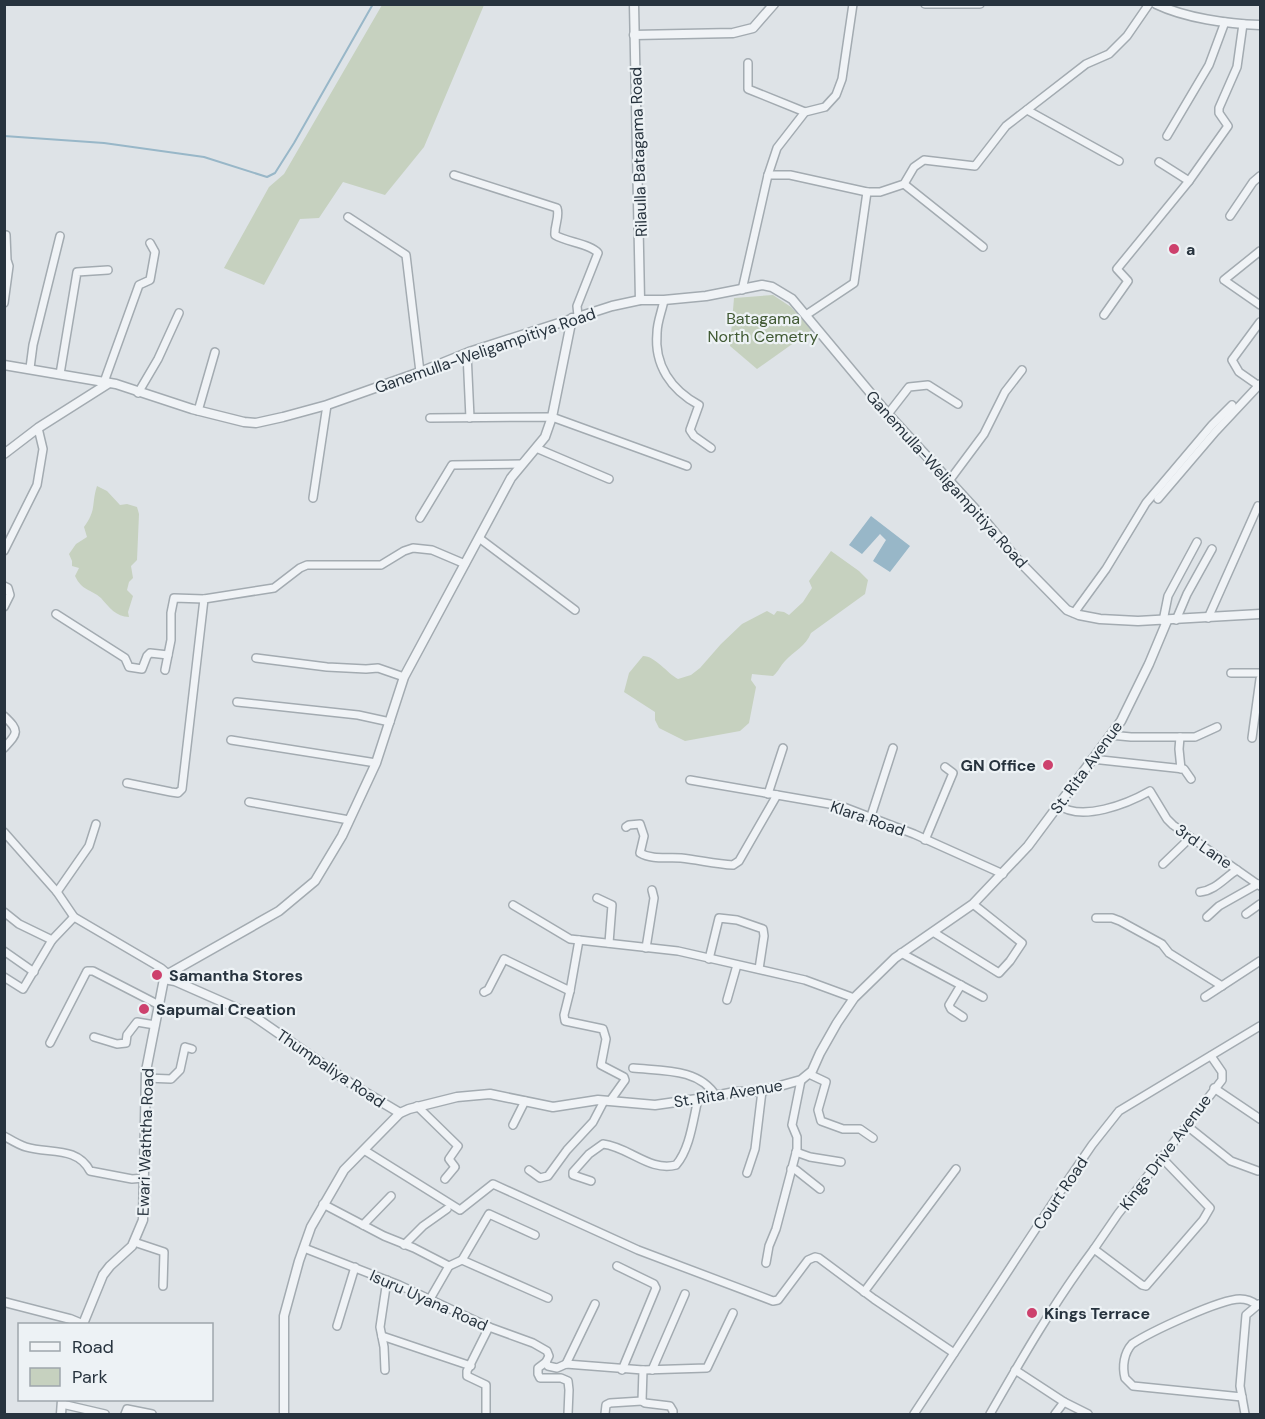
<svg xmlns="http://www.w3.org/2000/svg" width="1265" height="1419" font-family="'DM Sans',sans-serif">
	<rect width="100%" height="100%" fill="#dee3e7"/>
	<g fill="#c6d1bf">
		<path d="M382,5H484L424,147L385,195L343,182L319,218L300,219L264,285L224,268L269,187L284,174Z"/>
		<path d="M773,295L791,307L812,330L757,369L730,346L734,298Z"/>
		<path d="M97,486L107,491L120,505L127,504L137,507L139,514L137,560L131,566L133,578L129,582L127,590L133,596L128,612L129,617C116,617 109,607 101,598C91,589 82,591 75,576L79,568L72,566V561L69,554L76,544L87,537L84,527C97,509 91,505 97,486Z"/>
		<path d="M831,551L859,571L868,580L865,594L811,633C806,646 794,651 785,661C780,666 779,671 773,676L752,674L751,680L756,687L749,723L740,731L685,741L659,728L655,720V712L624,692L629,673L643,656C655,656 667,673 678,679L691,675L700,668L721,644L742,624L767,611L774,615L777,611L784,612L789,615L803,602L812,588L809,581Z"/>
	</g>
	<path fill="#98b7c8" d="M871,516L910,546L890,572L873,561L886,540L880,534L862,554L849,545Z"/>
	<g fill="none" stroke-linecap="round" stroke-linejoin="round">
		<path stroke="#98b7c8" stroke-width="2" d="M4,136L104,143L204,157L267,177L275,173L294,143L373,4"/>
		<defs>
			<g id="minor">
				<path d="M925,4H980"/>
				<path d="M748,63V89L805,112"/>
				<path d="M1027,110L1119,161"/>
				<path d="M1167,136L1209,65L1225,22"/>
				<path d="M1159,162L1189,181"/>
				<path d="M454,175L557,208C560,217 554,226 555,235C566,242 591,244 598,253L577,306L578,316"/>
				<path d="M768,175L777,148L805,112L825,107L836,95L842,79L853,4"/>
				<path d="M904,184L983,247"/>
				<path d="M1230,216L1253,182L1260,176"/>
				<path d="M348,217L406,255L420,372"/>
				<path d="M1260,251L1224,280L1260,305"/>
				<path d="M742,290L768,175H790L867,192H880L904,184L914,167L924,160L975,166L1006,126L1086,64L1109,54L1127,36L1149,4"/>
				<path d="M664,300C662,311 657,322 657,333C654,365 671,390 699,405L690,430L694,436L711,448"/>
				<path d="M4,303L9,266L7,260L6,235"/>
				<path d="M806,315L854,283L867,192"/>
				<path d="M1104,315L1128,281L1117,269L1189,181L1228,126L1219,113V108L1237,67L1243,24"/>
				<path d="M467,353L470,418"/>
				<path d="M30,368L33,345L60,236"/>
				<path d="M60,374L77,272L108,270"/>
				<path d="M104,382L139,285L150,280L155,252L150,243"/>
				<path d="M1259,386L1239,372L1232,360L1260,322"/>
				<path d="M138,393L158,359L179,313"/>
				<path d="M198,411L215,352"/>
				<path d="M888,414L909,387L928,385L958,404"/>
				<path d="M430,418L552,417L687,466"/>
				<path d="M536,448L609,479"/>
				<path d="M949,481L984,434L1005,392L1022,370"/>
				<path d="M313,498L327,405"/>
				<path d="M1158,499L1216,431L1260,384"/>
				<path d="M420,518L452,465L522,464"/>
				<path d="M479,538L575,610"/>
				<path d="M4,551L37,485L43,449L38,428"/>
				<path d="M4,586L8,588L10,595L4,607"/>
				<path d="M1074,613L1106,569L1146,503L1212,425L1232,405"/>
				<path d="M56,614L125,658L129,667L142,669L147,656L150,653L168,655"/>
				<path d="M1208,618L1258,506"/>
				<path d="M1176,620L1187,594L1212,549"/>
				<path d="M1163,621L1168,596L1197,542"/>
				<path d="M256,658L327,667L366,669L378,668L404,677"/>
				<path d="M165,670L171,640V613L174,598L204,599"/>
				<path d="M1231,673H1260"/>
				<path d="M237,702L358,715L390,722"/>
				<path d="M4,716C20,731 18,733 4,748"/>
				<path d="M1110,735L1131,737H1195L1217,727"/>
				<path d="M1180,737L1179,749L1181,769"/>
				<path d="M1252,738L1260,679"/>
				<path d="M231,740L376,763"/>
				<path d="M1092,759L1184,769L1191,779"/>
				<path d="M690,780L841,806L914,834L1003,874"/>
				<path d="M127,783L171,792L178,793L182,789L204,599L274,588L300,568L307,565H381L404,551L413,548L432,550L465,564"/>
				<path d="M768,794L783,748"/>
				<path d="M249,802L349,820"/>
				<path d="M1058,805C1082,822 1127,804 1150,791L1167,819L1173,825L1260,886"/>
				<path d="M871,816L893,748"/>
				<path d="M626,827L629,825L640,824L644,836L640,853C652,860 667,857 681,858C699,860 716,864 733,865L739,861L777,795"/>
				<path d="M4,832L57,892L74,917L161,968L168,974"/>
				<path d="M925,840L953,773L945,767"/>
				<path d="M1163,864L1190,838"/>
				<path d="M57,892L89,846L96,824"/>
				<path d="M1200,892C1216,890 1224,878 1237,870"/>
				<path d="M597,898L612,905L609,943"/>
				<path d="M513,905L570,939L678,951L805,980L854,998"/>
				<path d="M4,912L19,924L52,940L74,917"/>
				<path d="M1246,914L1260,904"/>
				<path d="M1207,917L1219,906L1258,884"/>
				<path d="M1096,918H1112L1120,921L1162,944L1169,953L1222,986"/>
				<path d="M933,932L999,973L1010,961L1022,943L973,904"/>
				<path d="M646,948L654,898L652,890"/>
				<path d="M4,951L34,972"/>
				<path d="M901,953L983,997"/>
				<path d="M709,959L719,918L737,920L763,929L764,936L759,969"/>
				<path d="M4,977L23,989L52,940"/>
				<path d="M961,985L949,1005L951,1009L963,1017"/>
				<path d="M570,991L564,1015L565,1021L603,1029L606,1039L601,1065L624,1077L625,1080L610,1101"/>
				<path d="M484,992L488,990L504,959L570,991L579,940"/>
				<path d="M1205,997L1260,961"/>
				<path d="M727,1000L737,965"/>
				<path d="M94,1037L117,1044L126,1043L127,1035L137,1022L155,1025"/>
				<path d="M50,1043L87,971H93L159,1005"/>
				<path d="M633,1068C662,1071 699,1068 716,1096"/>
				<path d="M809,1074L826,1082L818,1110L821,1121L843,1129H860L873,1138"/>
				<path d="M146,1078L171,1079L180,1070L185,1047L192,1049"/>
				<path d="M1214,1088L1260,1119"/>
				<path d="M417,1106L458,1146L449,1159L455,1167L445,1179"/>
				<path d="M513,1125L525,1101"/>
				<path d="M1186,1125L1231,1161L1258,1171"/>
				<path d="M4,1136C11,1140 19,1145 26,1147C49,1154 77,1146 90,1171L132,1179L144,1178"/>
				<path d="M364,1150L460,1210L493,1184L638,1250L773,1301L778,1300L808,1260L815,1257L819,1258L874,1299L954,1353"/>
				<path d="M796,1152L810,1157L841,1162"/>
				<path d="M791,1169L796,1170L820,1189"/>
				<path d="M529,1170L540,1178L548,1176L567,1150L593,1122L604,1101"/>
				<path d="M747,1173L755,1149L762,1091"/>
				<path d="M591,1181L573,1175V1172L589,1154L603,1144C629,1147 650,1172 676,1165C690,1149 693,1120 698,1099"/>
				<path d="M323,1204L384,1236L414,1248L449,1266L462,1260L548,1298"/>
				<path d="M363,1225L391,1196"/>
				<path d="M134,1242L164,1252L163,1286"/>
				<path d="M404,1245L423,1226L447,1209"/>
				<path d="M304,1248L399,1285L489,1327L533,1343L547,1351L549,1356L546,1362L548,1366L557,1368L566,1364L643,1370L642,1401L645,1403L670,1406L673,1411V1414"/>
				<path d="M1094,1249L1118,1214L1222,1080V1072L1211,1056"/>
				<path d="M462,1260L489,1214L535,1235"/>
				<path d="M766,1263L769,1246L776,1229L797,1149V1137L792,1125L801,1080"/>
				<path d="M617,1266L654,1284L656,1288L622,1370"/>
				<path d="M864,1292L956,1169"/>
				<path d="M430,1299L449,1266"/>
				<path d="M337,1326L355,1267"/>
				<path d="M382,1336L471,1366"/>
				<path d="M546,1362L538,1368V1374L540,1378H561L568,1381L569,1390L568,1414"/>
				<path d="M566,1364L595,1304"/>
				<path d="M385,1370L384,1347L380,1327L387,1280"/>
				<path d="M643,1370L707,1368L733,1313"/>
				<path d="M652,1370L685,1294"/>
				<path d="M1015,1370L1064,1402L1055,1414"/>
				<path d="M1242,1397L1133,1386L1125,1378C1122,1366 1124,1353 1132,1344C1150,1332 1220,1299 1240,1299C1246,1299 1252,1301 1257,1305"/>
				<path d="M1064,1402L1088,1414"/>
				<path d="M62,1404L105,1414"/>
				<path d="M125,1414L127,1409L152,1414"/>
				<path d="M486,1414V1385L467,1376V1371L489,1327"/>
				<path d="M605,1414L606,1405L610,1403L642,1401"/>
				<path d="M914,1414L1066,1183L1092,1145L1119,1111L1260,1026"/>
				<path d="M990,1414C1022,1358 1055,1301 1094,1249L1142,1285L1146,1286L1203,1220L1210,1208L1161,1157"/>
				<path d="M1245,1414L1240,1386L1246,1315L1259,1304"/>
			</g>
			<g id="tertiary">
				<path d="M634,4L640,300"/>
				<path d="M1156,4C1185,18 1228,24 1260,25"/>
				<path d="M634,35L733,33L753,28L774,4"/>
				<path d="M4,365L116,384L192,409L244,422L256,423L283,417L327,405L420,372L469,352L612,306L640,300H664L706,296L762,285L772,287L792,299L888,414L976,510L1016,558L1067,610L1079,615L1100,619L1138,621L1260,614"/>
				<path d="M4,454L38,428L109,383"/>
				<path d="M164,979L168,974L279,911L315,881L342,836L376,763L404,677L511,478L545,437L552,417L572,318"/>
				<path d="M164,979L175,981L252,1015L353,1085L400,1113"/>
				<path d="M4,1302L70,1319L82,1324"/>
				<path d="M83,1324L103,1275L110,1266L132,1246L143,1220L146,1071L164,979"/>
				<path d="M61,1414L62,1400"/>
				<path d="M284,1414V1316L299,1261L311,1227L344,1170L400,1113L409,1109L457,1097L490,1094L553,1107L598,1100L655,1105L704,1098L735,1092L762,1091L801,1080L812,1071L820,1053L837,1023L854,998L895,958L973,904L1028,846L1121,721L1149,664L1167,621"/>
			</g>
		</defs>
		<use href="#minor" stroke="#a3abb1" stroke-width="10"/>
		<use href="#tertiary" stroke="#a3abb1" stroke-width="11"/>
		<use href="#minor" stroke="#f0f3f6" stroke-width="7"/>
		<use href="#tertiary" stroke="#f0f3f6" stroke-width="8"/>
	</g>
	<g fill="#cd416d" stroke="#edf2f5" stroke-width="2">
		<circle cx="1174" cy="249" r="6"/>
		<circle cx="1048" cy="765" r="6"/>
		<circle cx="157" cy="975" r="6"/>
		<circle cx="144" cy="1009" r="6"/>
		<circle cx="1032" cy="1313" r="6"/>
	</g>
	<g text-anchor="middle" stroke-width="4.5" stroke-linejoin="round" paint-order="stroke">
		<g font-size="16" fill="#27333e" stroke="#edf2f5">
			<text transform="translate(638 152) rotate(-92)" y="6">Rilaulla Batagama Road</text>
			<text transform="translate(485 350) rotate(-19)" y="6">Ganemulla-Weligampitiya Road</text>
			<text transform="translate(947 479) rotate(48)" y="6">Ganemulla-Weligampitiya Road</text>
			<text transform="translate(1086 767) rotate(-54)" y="6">St. Rita Avenue</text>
			<text transform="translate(868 818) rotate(19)" y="6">Klara Road</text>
			<text transform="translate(1204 846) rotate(35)" y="6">3rd Lane</text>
			<text transform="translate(331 1068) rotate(34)" y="6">Thumpaliya Road</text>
			<text transform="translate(728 1093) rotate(-9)" y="6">St. Rita Avenue</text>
			<text transform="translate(145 1142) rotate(-88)" y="6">Ewari Waththa Road</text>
			<text transform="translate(1165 1152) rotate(-53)" y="6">Kings Drive Avenue</text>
			<text transform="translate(1060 1193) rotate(-56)" y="6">Court Road</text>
			<text transform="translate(429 1300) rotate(24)" y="6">Isuru Uyana Road</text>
		</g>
		<g font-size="16" font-weight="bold" fill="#27333e" stroke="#edf2f5" text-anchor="start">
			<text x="1186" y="255">a</text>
			<text x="1036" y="771" text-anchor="end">GN Office</text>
			<text x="169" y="981">Samantha Stores</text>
			<text x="156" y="1015">Sapumal Creation</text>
			<text x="1044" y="1319">Kings Terrace</text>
		</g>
		<g font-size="16" fill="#415a34" stroke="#edf2f5">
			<text x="763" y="324">Batagama<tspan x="763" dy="18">North Cemetry</tspan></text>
		</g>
	</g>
	<rect width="1265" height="1419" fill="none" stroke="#27333e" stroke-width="12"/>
	<rect x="18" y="1323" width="195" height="78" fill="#edf2f5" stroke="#9ea6ac" stroke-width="1.5"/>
	<rect x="30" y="1342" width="30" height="9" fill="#f0f3f6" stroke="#9ea6ac" stroke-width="1.5"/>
	<text x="72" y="1353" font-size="18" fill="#27333e">Road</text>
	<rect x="30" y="1368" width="30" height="18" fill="#c6d1bf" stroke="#9ea6ac" stroke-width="1.5"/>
	<text x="72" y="1383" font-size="18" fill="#27333e">Park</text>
</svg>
